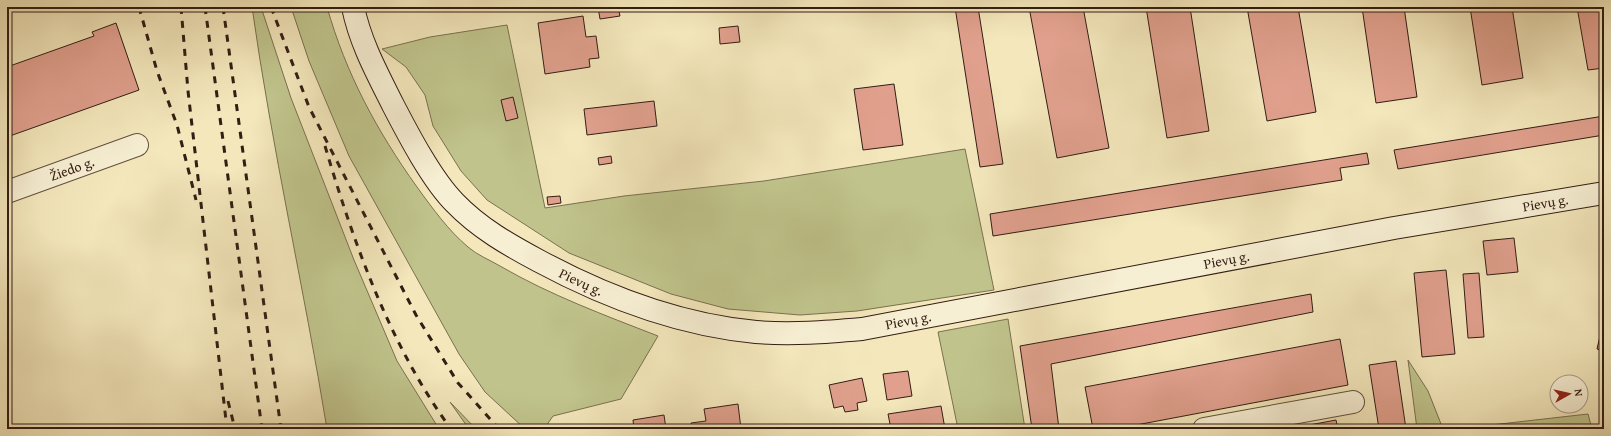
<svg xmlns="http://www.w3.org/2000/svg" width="1611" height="436" font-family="'Gentium Book Plus',serif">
	<rect width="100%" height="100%" fill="#f3e7bb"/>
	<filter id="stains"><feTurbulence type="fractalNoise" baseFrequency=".005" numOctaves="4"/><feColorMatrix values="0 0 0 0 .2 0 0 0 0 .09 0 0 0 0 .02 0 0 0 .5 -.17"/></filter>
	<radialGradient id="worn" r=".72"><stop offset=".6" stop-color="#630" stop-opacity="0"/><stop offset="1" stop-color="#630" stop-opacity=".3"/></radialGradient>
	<g fill="#c0c48c" stroke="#7a7050">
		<path d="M252,7H261L291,98L354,260L397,361L439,429H327C304,288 272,149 252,7Z"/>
		<path d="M291,7H327C346,74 377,131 417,187C433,209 448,230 468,247C477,255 490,260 500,266C550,295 604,315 658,336L621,399L553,416L544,429H525L485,392L459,354L349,156L309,61Z"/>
		<path d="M507,25L545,208L624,196L764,181L965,149L994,290L857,311L800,315L728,309L671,294L569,253L487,200L461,171L433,126L425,95L406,67L382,49L430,37Z"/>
		<path d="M1008,319L1025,429H958L938,332Z"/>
		<path d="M1408,360L1428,391L1443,429H1417Z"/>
		<path d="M450,402L476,429H469Z"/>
		<path d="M1588,414L1592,429H1456Z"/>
	</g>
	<g fill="#e0a08d" stroke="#331d14">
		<path d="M598,7H618L620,16L600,19Z"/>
		<path d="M955,7H978L1003,164L980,167Z"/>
		<path d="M1029,7H1083L1109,148L1057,158Z"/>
		<path d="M1146,7H1190L1209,131L1167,138Z"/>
		<path d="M1247,7H1298L1316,112L1267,121Z"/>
		<path d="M1362,7H1404L1417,97L1376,103Z"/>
		<path d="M1470,7H1512L1523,78L1482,85Z"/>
		<path d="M1577,7H1604V68L1588,70Z"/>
		<path d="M583,16L586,37L596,36L599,58L589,59L590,67L545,74L538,23Z"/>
		<path d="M116,23L139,90L7,137V67L94,36L92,32Z"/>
		<path d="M738,26L740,42L720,44L719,28Z"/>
		<path d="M894,84L903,145L863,150L854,89Z"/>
		<path d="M513,97L518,118L506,121L501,100Z"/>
		<path d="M654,101L657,126L587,135L584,109Z"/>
		<path d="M1604,116V135L1398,169L1394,150Z"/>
		<path d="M1367,153L1369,164L1340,168L1342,180L993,236L990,214Z"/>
		<path d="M611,156L612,163L599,165L598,158Z"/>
		<path d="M560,196L561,203L548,205L547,197Z"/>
		<path d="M1514,238L1518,272L1487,275L1483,241Z"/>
		<path d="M1446,270L1455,354L1422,357L1414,273Z"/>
		<path d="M1479,273L1484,337L1468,338L1463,274Z"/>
		<path d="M1311,294L1313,312L1051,364L1059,429H1032L1020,346Z"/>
		<path d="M1604,319V351L1597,349Z"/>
		<path d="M1340,339L1348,385L1115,429H1093L1085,387Z"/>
		<path d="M1396,361L1406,429H1379L1369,365Z"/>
		<path d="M908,371L912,396L887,400L883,374Z"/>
		<path d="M862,378L867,401L857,403L858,410L845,412L843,406L834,408L829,385Z"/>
		<path d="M738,404L741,429H692L691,423L706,421L704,409Z"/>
		<path d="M941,406L945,429H891L888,414Z"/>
		<path d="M664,415L666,429H634L633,420Z"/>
		<path d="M1336,420L1338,429H1288Z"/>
	</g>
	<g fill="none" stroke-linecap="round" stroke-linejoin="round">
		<defs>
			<g id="street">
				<path id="s1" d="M7,192L137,145"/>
				<path d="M1204,429L1353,402"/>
			</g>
			<g id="secondary">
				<path id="s2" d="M353,7C360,42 377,73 393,105C408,134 432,180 455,203C479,228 509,245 539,261C606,297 680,325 756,332C791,335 827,332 862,329L1394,228L1604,193"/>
			</g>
		</defs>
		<use href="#street" stroke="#63503e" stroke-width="24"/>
		<use href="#secondary" stroke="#331d14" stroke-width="24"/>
		<use href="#street" stroke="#f7efd3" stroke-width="22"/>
		<use href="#secondary" stroke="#f7efd3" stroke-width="22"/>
		<g stroke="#331d14" stroke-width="3" stroke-dasharray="7 7" stroke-linecap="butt">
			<path d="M139,7L157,71L177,125L196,200"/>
			<path d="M181,7L188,91L227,429"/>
			<path d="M205,7L262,429"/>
			<path d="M223,7L281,429"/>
			<path d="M271,7L309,107L416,315L458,383L499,429"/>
			<path d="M325,146C354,244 390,346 451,429"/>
			<path d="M228,401L235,429"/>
		</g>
	</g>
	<g text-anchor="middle" stroke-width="3.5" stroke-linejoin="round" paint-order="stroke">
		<g font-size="14" fill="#331d14" stroke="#f7efd3">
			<text dy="5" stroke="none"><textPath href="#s1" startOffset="69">Žiedo g.</textPath></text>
			<text dy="5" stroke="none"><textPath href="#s2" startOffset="1356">Pievų g.</textPath></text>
			<text dy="5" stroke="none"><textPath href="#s2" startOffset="1032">Pievų g.</textPath></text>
			<text dy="5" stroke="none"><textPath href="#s2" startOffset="372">Pievų g.</textPath></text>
			<text dy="5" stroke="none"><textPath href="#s2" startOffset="708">Pievų g.</textPath></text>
		</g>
	</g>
	<rect width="1611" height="436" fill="none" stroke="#f3e7bb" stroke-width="24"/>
	<rect x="8" y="8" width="1595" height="420" fill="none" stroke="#331d14" stroke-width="2"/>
	<rect x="12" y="12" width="1587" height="412" fill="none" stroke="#331d14"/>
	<g transform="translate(1569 394) rotate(82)"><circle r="19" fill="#f7efd3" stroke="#a99b87"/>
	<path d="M0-3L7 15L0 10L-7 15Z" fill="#8f2418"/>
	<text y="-6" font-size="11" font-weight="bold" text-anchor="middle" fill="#331d14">N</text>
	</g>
	<rect width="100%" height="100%" filter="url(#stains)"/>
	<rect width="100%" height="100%" fill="url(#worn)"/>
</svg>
